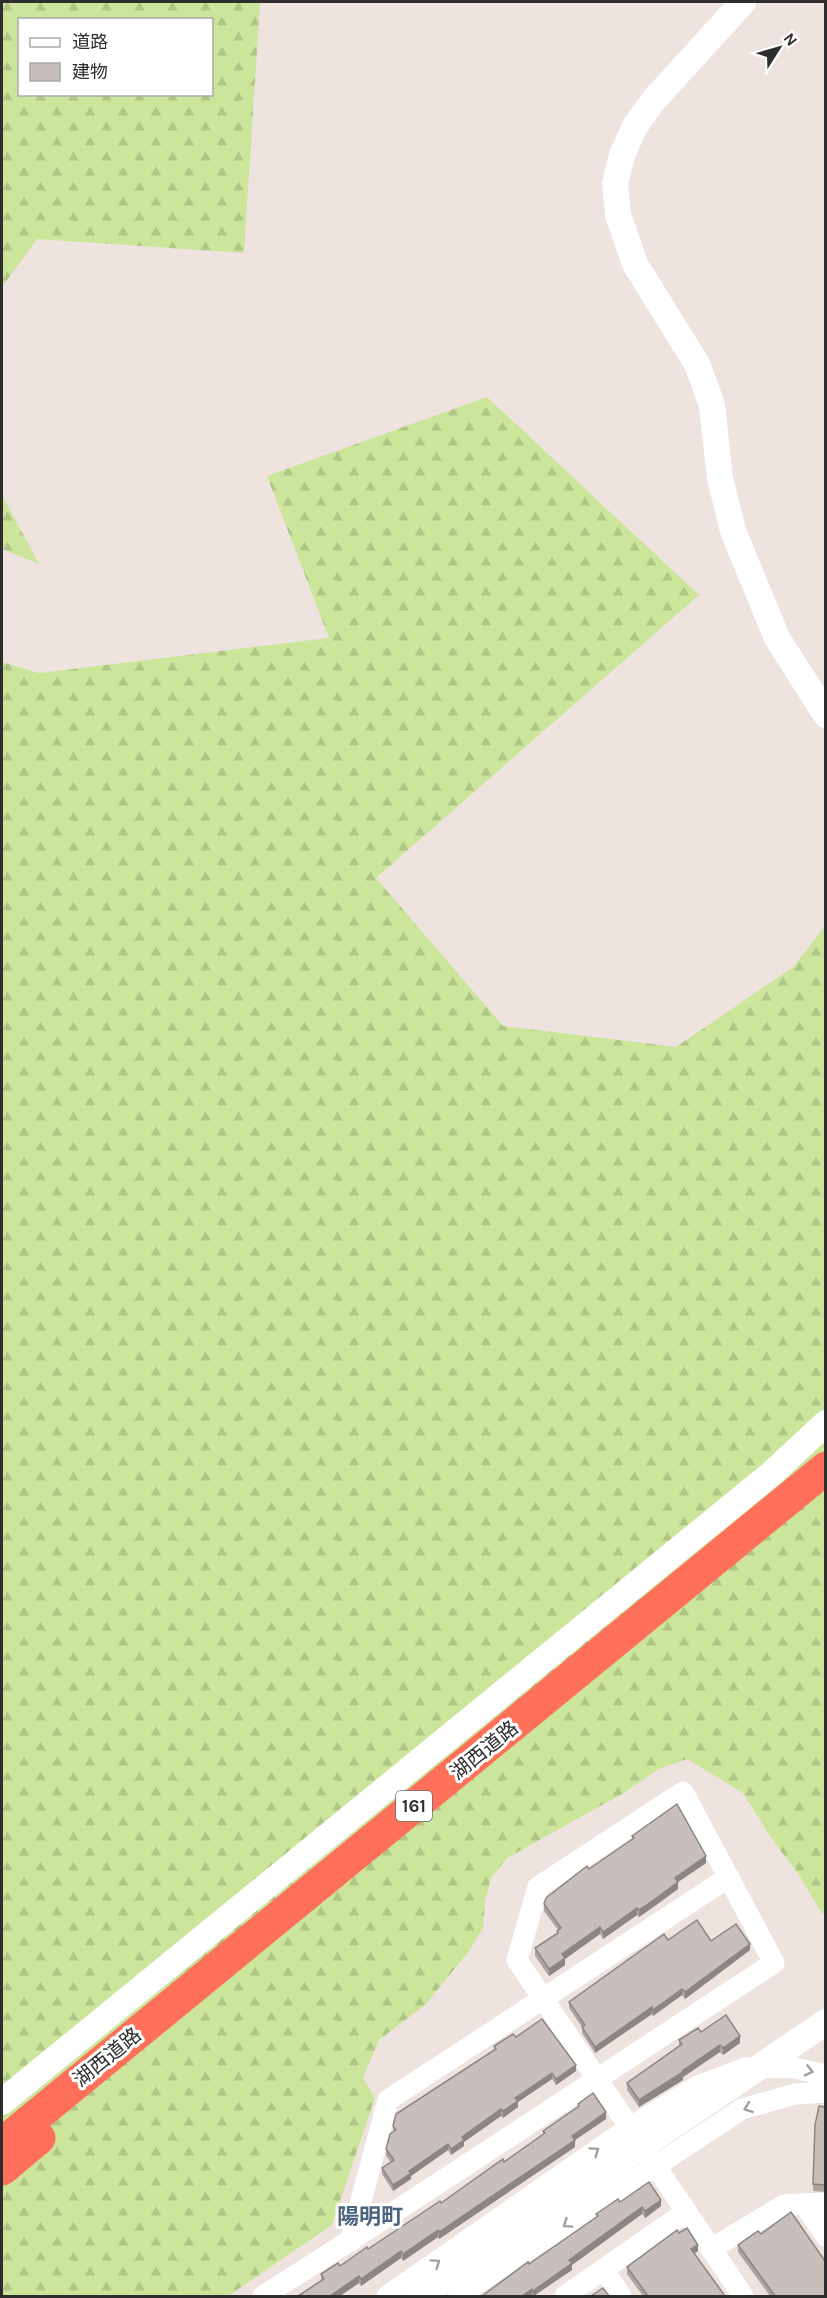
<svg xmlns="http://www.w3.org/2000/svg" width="827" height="2298" font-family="Karla,'Noto Sans JP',sans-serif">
	<defs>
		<pattern id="forest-firs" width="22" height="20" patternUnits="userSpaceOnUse" patternTransform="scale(1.5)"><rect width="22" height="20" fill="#cbe69b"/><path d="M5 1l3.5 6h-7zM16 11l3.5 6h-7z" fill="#afc686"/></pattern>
	</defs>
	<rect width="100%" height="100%" fill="#eee3df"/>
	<g fill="url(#forest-firs)" fill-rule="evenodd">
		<path d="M2,2H260L244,253L37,239L2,287ZM20,20H212V94H20Z"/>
		<path d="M487,397L699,595L376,878L503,1026L676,1047L793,967L825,926V1913L822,1914L799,1875L772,1839L743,1793L687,1759L659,1769L622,1794L507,1858L491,1878L485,1901L483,1928L469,1951L425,2005L379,2040L363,2078L375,2098L332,2225L228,2296H2V662L39,673L329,638L267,476Z"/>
		<path d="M2,495L39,564L2,549Z"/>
	</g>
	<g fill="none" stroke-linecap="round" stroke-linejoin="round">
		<g stroke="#fff" stroke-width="21">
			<path d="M804,2204L826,2236"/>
			<path d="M350,2242L388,2100L729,1877"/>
			<path d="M711,2249L784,2205L826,2203"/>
			<path d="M604,2270L621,2296"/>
			<path d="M263,2296C435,2188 603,2074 774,1963L683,1792L538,1887L517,1960C592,2072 668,2184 743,2296"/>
			<path d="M387,2296L630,2127L698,2086L745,2068L790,2067L826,2075"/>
			<path d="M458,2296L742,2109L795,2094L826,2092"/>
			<path d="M565,2296L686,2212"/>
		</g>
		<g stroke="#fff" stroke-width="26">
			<path d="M743,2L653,101L635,126L622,155L615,183L618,215L635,264L697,364L712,405L720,478L733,531L777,638L826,715"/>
			<path d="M2,2102L771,1474L826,1423"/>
			<path d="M420,2296L826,2022"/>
		</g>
		<g stroke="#ff705a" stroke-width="33">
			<path d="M2,2144L826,1468"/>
			<path d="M2,2169L39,2138"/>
		</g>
	</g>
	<g fill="#aba4a1">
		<path d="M632,1836L706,1863L678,1882V1889L651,1909L639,1917L637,1915L603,1939L600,1934L565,1959V1965L549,1976L535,1956V1948L557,1934L558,1930L544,1911V1904L589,1869L632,1839Z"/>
		<path d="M668,1940L711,1941L750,1950L685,1999L682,1995L653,2016L652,2014L595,2053L582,2033V2027L569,2008V2002Z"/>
		<path d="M701,2032L740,2043L723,2055L720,2052L683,2077V2080L639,2107L627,2090V2083L679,2046V2040Z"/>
		<path d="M516,2037L576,2071L556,2085L552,2079L518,2102V2107L503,2118L501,2116L464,2142V2146L451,2155L448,2150L411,2176V2179L393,2191L382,2174V2168L391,2162L386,2156V2149L393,2132V2126L494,2051V2046Z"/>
		<path d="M578,2104L606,2119L575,2140V2147L439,2239L438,2237L403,2261L401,2258L361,2286L359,2283L340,2296H298L321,2281V2274L340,2266L368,2249L441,2203L504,2162L543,2134V2131L578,2107Z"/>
		<path d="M825,2107V2192L813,2191L815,2125Z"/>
		<path d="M620,2202L661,2206L645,2218L642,2214L572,2265V2270L534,2296H482L596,2217V2214Z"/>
		<path d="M679,2233L698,2251L694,2254L725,2296H643L627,2274V2267Z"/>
		<path d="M761,2234L825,2296H770L738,2252V2245Z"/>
	</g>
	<g fill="#8b8683">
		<path d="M706,1856V1863L678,1882V1889L639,1917V1910L675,1878Z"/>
		<path d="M637,1908V1915L603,1939V1932Z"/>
		<path d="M600,1927V1934L565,1959V1965L549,1976V1969L562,1954Z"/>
		<path d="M750,1944V1950L685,1999V1992Z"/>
		<path d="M682,1989V1995L653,2016V2010Z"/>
		<path d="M652,2007V2014L595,2053V2047Z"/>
		<path d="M740,2036V2043L723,2055V2048Z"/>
		<path d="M720,2045V2052L683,2077V2080L639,2107V2100Z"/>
		<path d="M576,2065V2071L556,2085V2079Z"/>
		<path d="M552,2073V2079L518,2102V2107L503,2118V2111L515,2098Z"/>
		<path d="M501,2109V2116L464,2142V2146L451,2155V2149L462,2137Z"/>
		<path d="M606,2112V2119L575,2140V2147L439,2239V2232L572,2136Z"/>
		<path d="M448,2144V2150L411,2176V2179L393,2191V2185L409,2171Z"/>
		<path d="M661,2200V2206L645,2218V2211Z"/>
		<path d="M642,2207V2214L572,2265V2270L533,2296V2291L569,2260Z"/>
		<path d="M438,2230V2237L403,2261V2254Z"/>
		<path d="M698,2245V2251L691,2256V2249Z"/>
		<path d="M401,2251V2258L361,2286V2279Z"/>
		<path d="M359,2276V2283L340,2296H330Z"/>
		<path d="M532,2289V2296H522Z"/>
	</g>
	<g fill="#c7bfbb" stroke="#8b8683" stroke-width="1.5">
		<path d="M677,1804L706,1856L675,1878L678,1882L651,1902L639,1910L637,1908L603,1932L600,1927L562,1954L565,1958L549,1969L535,1948L558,1933L557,1931L561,1928L544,1904L546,1898L587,1866L589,1869L634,1838L632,1836Z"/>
		<path d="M697,1920L711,1941L736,1924L750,1944L685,1992L682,1989L653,2010L652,2007L595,2047L582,2027L585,2025L569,2002L664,1934L668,1940Z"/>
		<path d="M726,2015L740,2036L723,2048L720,2045L682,2071L683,2072L639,2100L627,2083L682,2044L679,2040L698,2028L701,2032Z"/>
		<path d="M542,2019L576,2065L556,2079L552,2073L515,2098L518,2101L503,2111L501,2109L462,2137L464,2140L451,2149L448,2144L409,2171L411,2173L393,2185L382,2168L394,2160L386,2149L390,2134L396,2130L393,2126L396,2114L496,2049L494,2046L513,2034L516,2037Z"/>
		<path d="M593,2093L606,2112L572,2136L575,2140L439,2232L438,2230L403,2254L401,2251L361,2279L359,2276L330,2296H298L324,2279L321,2274L338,2263L340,2266L367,2247L368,2249L440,2201L441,2203L503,2159L504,2162L545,2133L543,2131L579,2106L578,2104Z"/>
		<path d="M819,2106L825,2107V2185L813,2184L815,2125Z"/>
		<path d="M649,2182L661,2200L645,2211L642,2207L569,2260L572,2263L533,2291L532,2289L522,2296H482L528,2262L529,2264L598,2216L596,2214L618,2199L620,2202Z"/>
		<path d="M791,2212L825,2261V2296H775L738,2245L758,2231L761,2234Z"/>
		<path d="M687,2228L698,2245L691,2249L725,2296H648L627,2267L677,2230L679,2233Z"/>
		<path d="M603,2288L609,2296H591Z"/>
	</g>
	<defs><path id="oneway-chevron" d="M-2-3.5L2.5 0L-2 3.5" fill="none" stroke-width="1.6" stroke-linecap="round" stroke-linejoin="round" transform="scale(1.5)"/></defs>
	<g stroke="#a0a0a0">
		<use href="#oneway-chevron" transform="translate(809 2071) rotate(14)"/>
		<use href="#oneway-chevron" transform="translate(748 2108) rotate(160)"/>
		<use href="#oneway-chevron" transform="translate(595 2151) rotate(-35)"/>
		<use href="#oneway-chevron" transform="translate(567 2224) rotate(146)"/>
		<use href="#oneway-chevron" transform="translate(436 2263) rotate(-35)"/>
	</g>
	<g text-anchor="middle" stroke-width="6" stroke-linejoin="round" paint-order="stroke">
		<rect fill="#fff" stroke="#6c6c6c" stroke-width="1.5" x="396" y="1791" width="36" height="30" rx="4.5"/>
		<g font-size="18" font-weight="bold" fill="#2d2d2d">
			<text x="414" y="1812">161</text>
		</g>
		<g font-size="20" fill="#2d2d2d" stroke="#fff">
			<text transform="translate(484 1750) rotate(-39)" y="7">湖西道路</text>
			<text transform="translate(107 2057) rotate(-39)" y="7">湖西道路</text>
		</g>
		<g font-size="22" font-weight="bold" fill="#4b647f" stroke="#fff">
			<text x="370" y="2224">陽明町</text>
		</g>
	</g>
	<rect width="827" height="2298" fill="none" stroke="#2d2d2d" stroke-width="6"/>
	<rect x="18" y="18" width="195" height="78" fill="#ffffff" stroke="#ababab" stroke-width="1.5"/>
	<rect x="30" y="38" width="30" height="9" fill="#ffffff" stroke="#ababab" stroke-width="1.5"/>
	<text x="72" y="48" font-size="18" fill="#2d2d2d">道路</text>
	<rect x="30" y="63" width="30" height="18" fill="#c7bfbb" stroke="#ababab" stroke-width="1.5"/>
	<text x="72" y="78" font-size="18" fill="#2d2d2d">建物</text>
	<g transform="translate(779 48) rotate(53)" stroke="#ffffff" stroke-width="4.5" paint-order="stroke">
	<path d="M0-4.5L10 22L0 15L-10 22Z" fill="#2d2d2d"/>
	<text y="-9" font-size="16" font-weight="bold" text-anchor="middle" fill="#2d2d2d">N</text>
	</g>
</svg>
